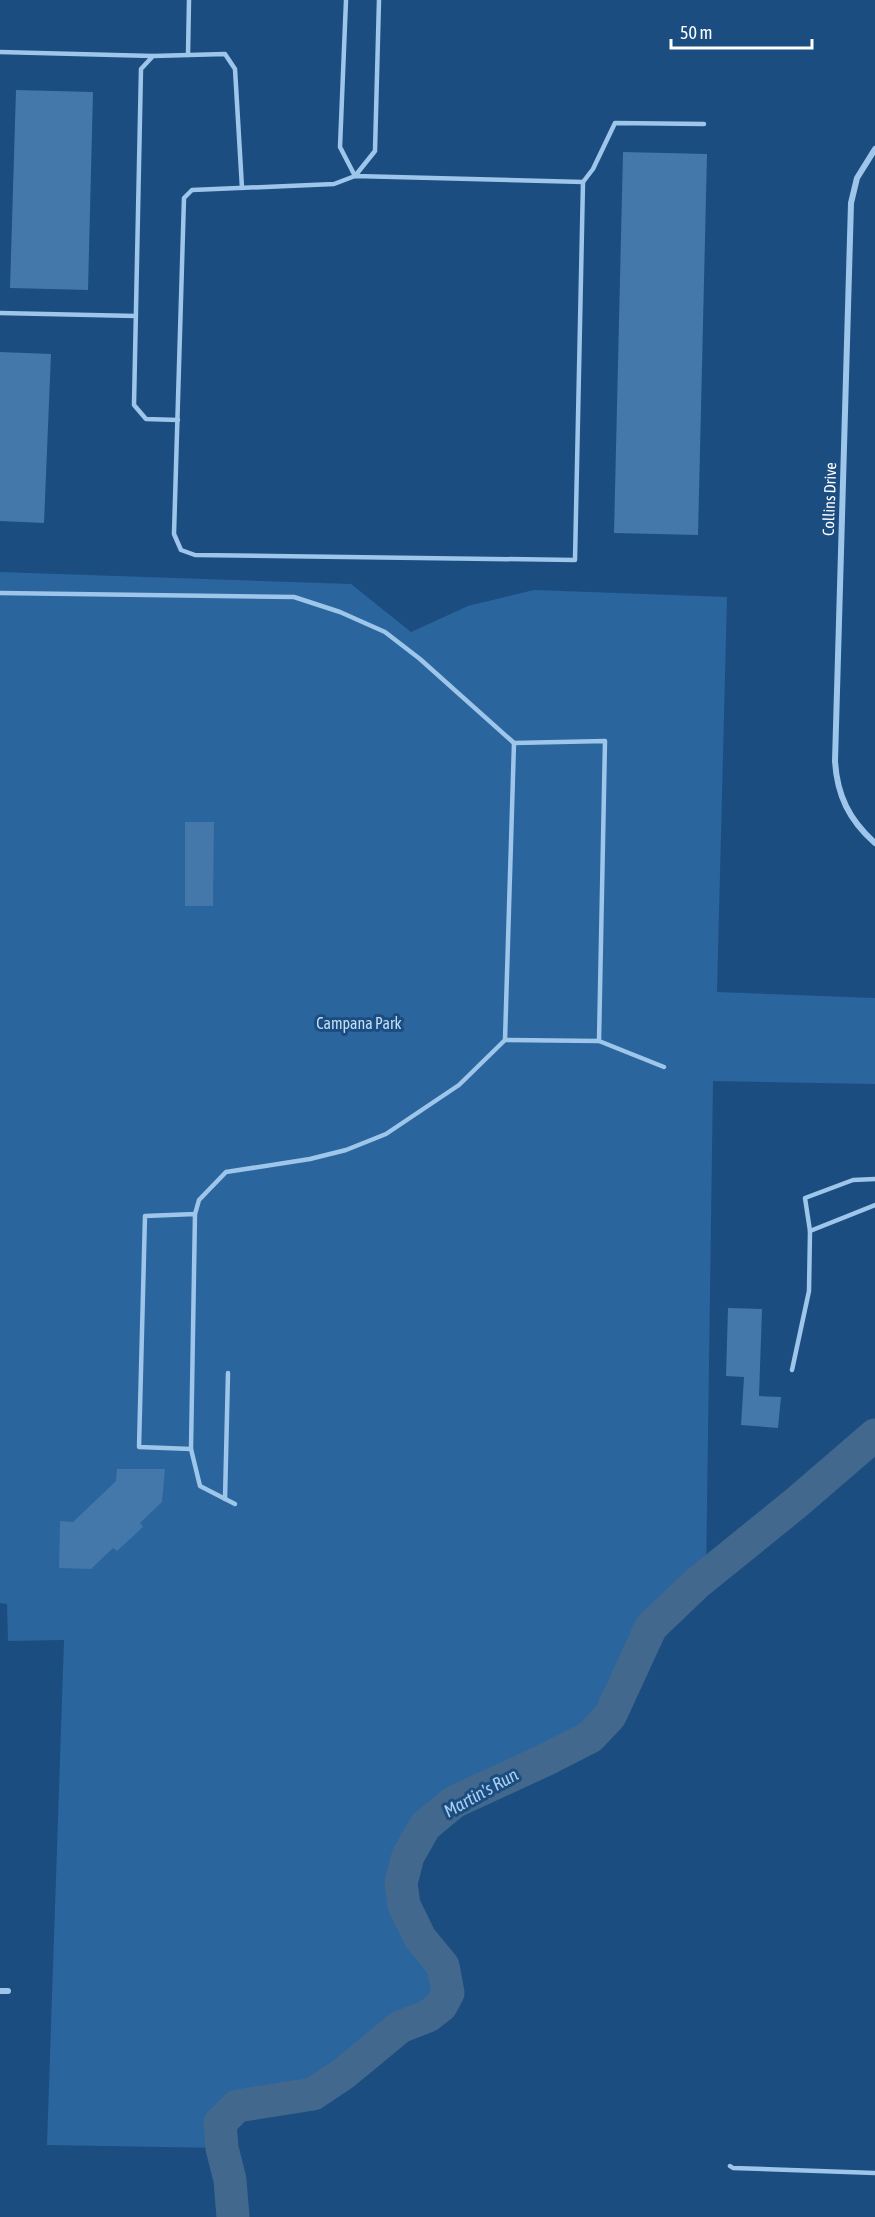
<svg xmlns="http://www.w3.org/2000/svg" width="875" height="2217" font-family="'Asap Condensed',sans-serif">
	<rect width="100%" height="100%" fill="#1b4d80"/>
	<path fill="#2a659d" d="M0,572L351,584L411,632L468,606L534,590L727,597L717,992L875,998V1084L713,1081L706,1576L651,1627L610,1716L590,1737L545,1760L454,1802L425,1826L408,1856L401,1883L404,1905L420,1938L443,1966L448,1993L441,2006L428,2016L400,2027L343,2074L313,2094L237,2106L220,2123L222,2148L47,2145L64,1640L8,1641L7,1604L0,1603Z"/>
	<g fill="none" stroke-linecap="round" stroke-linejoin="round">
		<path stroke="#43688d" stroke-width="33" d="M233,2217L230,2180L222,2148L220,2123L237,2106L313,2094L343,2074L400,2027L428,2016L441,2006L448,1993L443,1966L420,1938L404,1905L401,1883L408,1856L425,1826L454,1802L545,1760L590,1737L610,1716L651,1627L696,1584L796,1503L875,1435"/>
	</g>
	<g fill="#47a">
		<path d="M16,90L93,92L88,290L10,288Z"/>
		<path d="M623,152L707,154L698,535L614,533Z"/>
		<path d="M0,352L51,354L44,523L0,521Z"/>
		<path d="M185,822H214L213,906H185Z"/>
		<path d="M728,1308L762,1309L759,1396L781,1397L778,1428L741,1425L744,1377L726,1376Z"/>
		<path d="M117,1469H165L162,1502L140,1523L143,1527L117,1551L113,1548L91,1569L59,1568L60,1521L73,1522L116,1481Z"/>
	</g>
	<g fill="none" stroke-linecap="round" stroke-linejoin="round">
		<g stroke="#9ec5ea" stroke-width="4.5">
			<path d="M346,0L340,147L355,176"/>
			<path d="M0,52L153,56"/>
			<path d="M188,55L189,0"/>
			<path d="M355,176L583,182L575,560L195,555L181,550L174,534L184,198L192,190L334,184L355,176L375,151L379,0"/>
			<path d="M583,182L593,169L615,123L704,124"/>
			<path d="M0,313L136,316"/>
			<path d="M178,420L146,419L134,405L141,69L153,56L225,54L235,69L242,188"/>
			<path d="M0,593L294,597L340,612L385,632L420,659L514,743L605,741L599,1041L664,1067"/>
			<path d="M514,743L505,1040L599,1041"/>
			<path d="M195,1214L191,1449L139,1447L145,1216L195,1214L199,1200L226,1172L310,1159L346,1150L386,1134L459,1085L505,1040"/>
			<path d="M810,1231L875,1205"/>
			<path d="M792,1370L809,1291L810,1231L805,1198L853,1180L875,1179"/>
			<path d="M191,1449L200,1486L235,1504"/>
			<path d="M225,1499L228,1373"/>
			<path d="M730,2166L733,2168L875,2173"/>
		</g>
		<g stroke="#9ec5ea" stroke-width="6">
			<path d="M875,149L857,178L851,203L835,761C837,795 849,820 875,843"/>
			<path d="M0,1991H8"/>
		</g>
	</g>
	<g text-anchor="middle" stroke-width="6" stroke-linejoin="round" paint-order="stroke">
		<g font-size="16" fill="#fff" stroke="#1b4d80">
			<text transform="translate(829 499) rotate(-88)" y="6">Collins Drive</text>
		</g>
		<g font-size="16" fill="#c3def7" stroke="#1b4d80">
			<text x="359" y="1029">Campana Park</text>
		</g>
		<g font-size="18" font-style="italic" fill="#aacff2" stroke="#1b4d80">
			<text transform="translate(481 1793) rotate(-29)" y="6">Martin's Run</text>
		</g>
	</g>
	<path d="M671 39v9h141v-9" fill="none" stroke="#ffffff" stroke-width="3"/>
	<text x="680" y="39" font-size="18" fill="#ffffff" stroke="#1b4d80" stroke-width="4.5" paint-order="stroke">50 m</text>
</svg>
